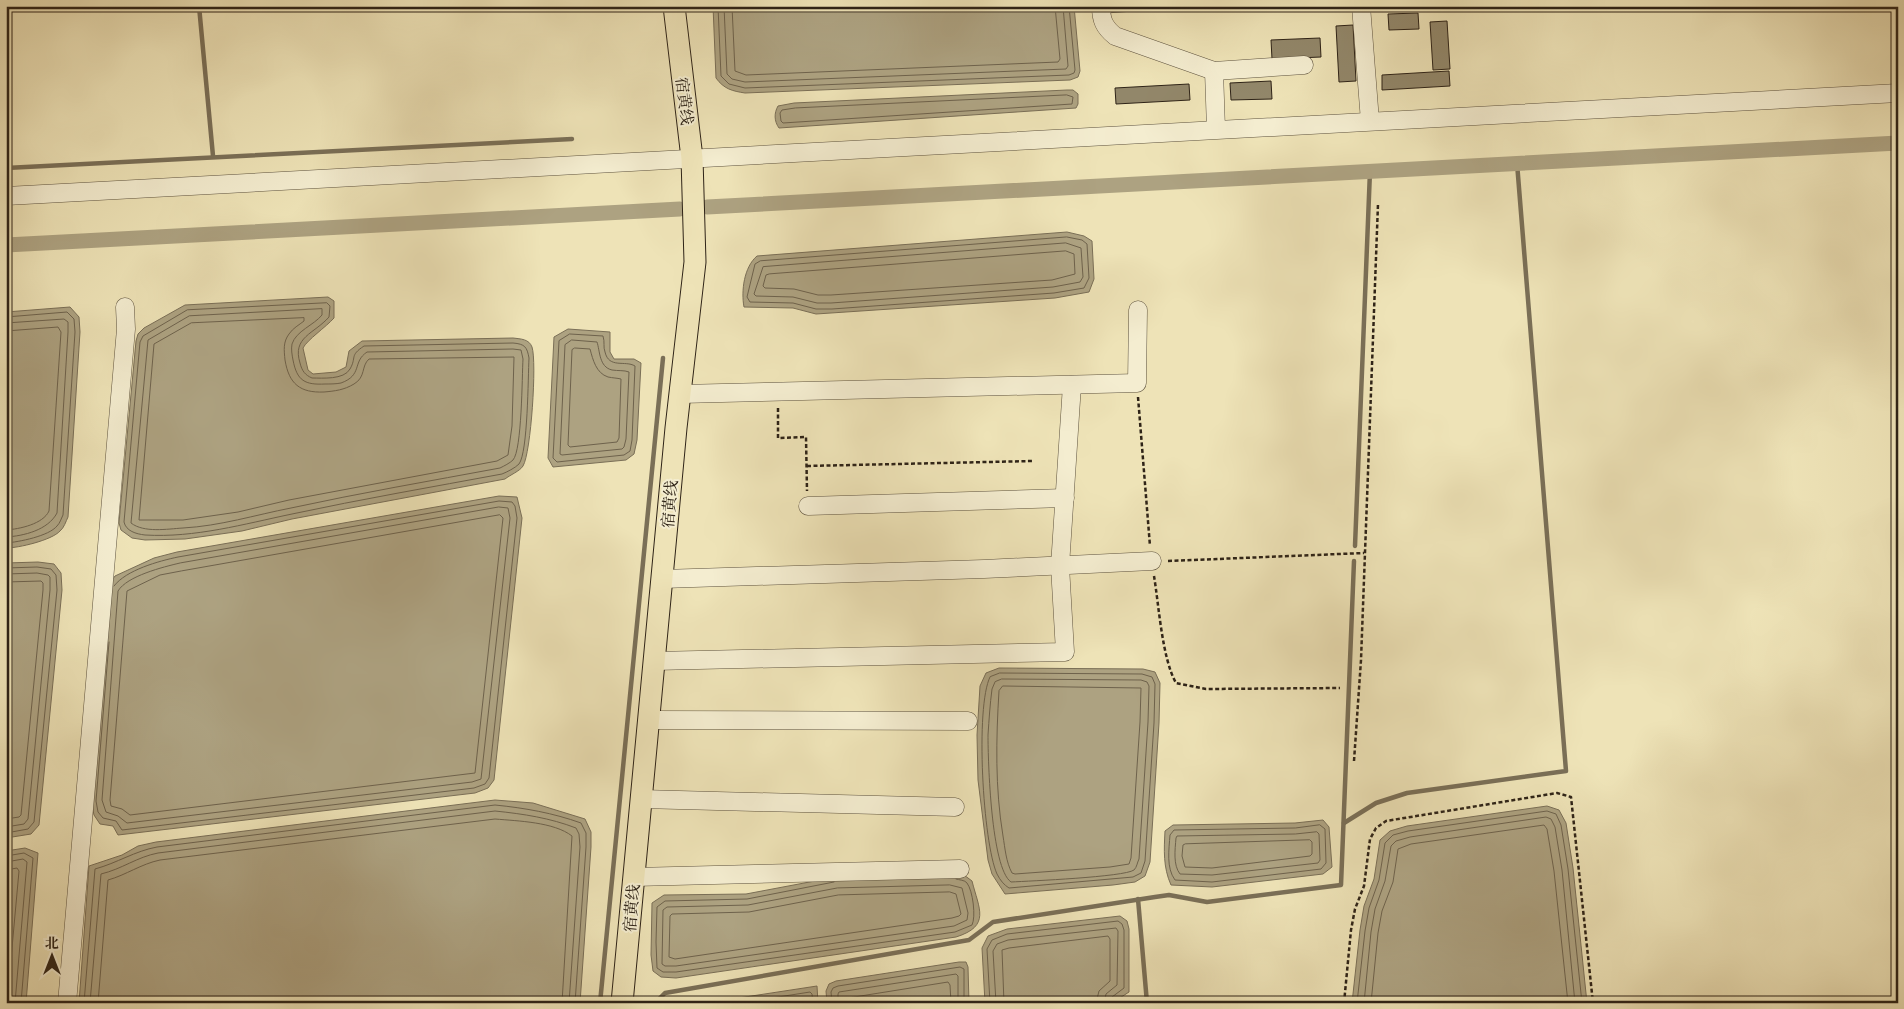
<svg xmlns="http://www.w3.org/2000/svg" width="1904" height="1009" font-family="'IM FELL French Canon','Noto Serif SC',serif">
	<rect width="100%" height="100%" fill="#eee3b7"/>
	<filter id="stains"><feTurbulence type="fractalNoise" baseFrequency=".004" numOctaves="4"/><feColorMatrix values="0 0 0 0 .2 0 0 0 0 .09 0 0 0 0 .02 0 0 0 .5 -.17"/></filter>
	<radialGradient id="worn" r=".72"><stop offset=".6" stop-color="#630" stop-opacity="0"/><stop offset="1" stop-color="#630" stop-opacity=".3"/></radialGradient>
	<g fill="#ada281" stroke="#7a6f57">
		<path d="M713,6H1074L1080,71L1078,77L1070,80L745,93C732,91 724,89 716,78Z"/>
		<path d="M1067,90H1073L1078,94V104L1076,108L779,128C774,121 774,113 778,106L794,103Z"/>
		<path d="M1067,232L1084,236L1092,241L1094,279L1089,292L1055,298L816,314L793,308L744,307C741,291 744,267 757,256Z"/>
		<path d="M328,297L334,301V318C326,327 307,340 303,348L308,370L313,374L336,372L346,367L349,351L362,341L513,338C521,339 529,339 532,347C537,362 531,453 523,466C520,471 510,475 505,479L292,519L242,531L185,539L145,540L132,538L121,530L119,523L136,341L138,334L144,328L185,305Z"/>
		<path d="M70,307L79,317L80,332L68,517C66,521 64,528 60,531C52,540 19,548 6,548V312Z"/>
		<path d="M568,329L610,332V352L614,359H634L641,363L637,440L634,454L626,460L553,467L548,458L554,337Z"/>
		<path d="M499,496L517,497L522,518L494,780L488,788L475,793L118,835L113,826L100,824L94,815L91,801L108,586L115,576L154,558L177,552Z"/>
		<path d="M38,562L54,564L61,573L62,590L39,825L31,834L6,838V563Z"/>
		<path d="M999,668L1143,669L1155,672L1160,683L1159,723L1150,862L1145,876L1135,882L1113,885L1005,894L992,874L988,860L978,780L977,735L980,686L986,673Z"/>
		<path d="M495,800L533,803L585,819L591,832V847L580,1003H79L89,866L122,855L138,846L156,842Z"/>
		<path d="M1547,806L1559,810L1566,823L1573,868L1587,1003H1352L1360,930L1364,906L1374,879L1380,840L1390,831L1407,826Z"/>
		<path d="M1323,820L1329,827L1332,867L1323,874L1212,887L1171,885C1163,867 1164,850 1165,831L1173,825L1295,823Z"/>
		<path d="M25,848L38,853L26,1003H6V851Z"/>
		<path d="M964,875L972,881C979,909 991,926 956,937L676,978L661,977L653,971L651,955L652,903L664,895L746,894L836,877Z"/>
		<path d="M1120,916L1127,921L1129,929V992L1112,1003H985L982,948L988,936L1007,929Z"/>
		<path d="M959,962H966L968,967L969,1003H827L826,991L829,984L836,981Z"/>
		<path d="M817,986L818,1003H706Z"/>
	</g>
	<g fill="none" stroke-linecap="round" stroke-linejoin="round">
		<g stroke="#6e624c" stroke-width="1">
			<path d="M718,6L721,76L729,84L745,88L1069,75L1074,73L1075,70L1069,6"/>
			<path d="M724,6L727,74L732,79L745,82L1066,69L1068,66L1063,6"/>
			<path d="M732,6L735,71L746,75L1058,62L1060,59L1055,6"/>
			<path d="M1067,95L1073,97L1072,104L783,123L781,121L780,113L782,110L795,108Z"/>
			<path d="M1067,237L1082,240L1087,244L1089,278L1084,288L1054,293L832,309H816L793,303L750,302L747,297L755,264L760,261Z"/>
			<path d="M1066,243L1081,248L1083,277L1080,282L1053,287L831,303H817L793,297L756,296L754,294L763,267Z"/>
			<path d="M1066,251L1074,254L1075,274L1052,280L831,295H818L794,289L765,288L763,286L766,275L769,274Z"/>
			<path d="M327,303L330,306L329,317C314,334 292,337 300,363C302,371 305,375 312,378C322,378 344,380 350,369C357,357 349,356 364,346L513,343C525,344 527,347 529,358C528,377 528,452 519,464C515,468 507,472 502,474C432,487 362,499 292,514C244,524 195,538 145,535C136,534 126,531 124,522L140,342L143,336L187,310Z"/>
			<path d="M322,309V315C314,325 296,331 292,344C291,349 292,355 293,360C297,381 305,385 325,384C330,384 336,384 341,383C363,375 352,362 367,352L513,349L521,350L523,359C522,376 522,450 513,460C510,463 504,466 500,468C430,481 360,493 291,508C255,515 220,526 183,528C167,529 144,533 131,523L148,340L189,316Z"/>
			<path d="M6,317L67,312L74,319L75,332L63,515C61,519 60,523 57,526C49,536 19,542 6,543"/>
			<path d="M304,318V321C299,325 293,328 289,334C283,342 284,350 285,360C289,384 300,393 324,392C335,391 344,390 354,384C366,377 361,366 369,359L514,357L512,426L508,455L497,461L289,500L238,512L183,520H139L154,344L191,323Z"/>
			<path d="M6,323L64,319L68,322V332L57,513C48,530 24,536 6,537"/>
			<path d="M6,331L58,327L61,332L49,511C43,524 20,529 6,530"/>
			<path d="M570,334L603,336C605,342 603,347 605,352C609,369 625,360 635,366L632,440L630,451L624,455L557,462L553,458L559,341Z"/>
			<path d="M572,340L597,342C600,351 599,367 612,370C618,371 624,370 629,372L626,439L624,447L622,449L562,455L560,454L565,345Z"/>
			<path d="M575,348L590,349C593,360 596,373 608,377C613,378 617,378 621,379L619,438L617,442L570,447L568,445L572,350Z"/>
			<path d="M499,507L508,508L510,518L481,779L472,782L127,823L118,816L106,812L102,800L118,591C127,576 163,567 180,563Z"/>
			<path d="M500,515L503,518L475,773L130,815L122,809L111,806L110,800L127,591L160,575L181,571Z"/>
			<path d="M6,568L37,567L51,569L56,575L57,590L34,822L28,829L6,833"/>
			<path d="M6,574L37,573L48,575L50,577V590L28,819L24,824L6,827"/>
			<path d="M6,582L41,581L43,583V590L21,815L19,817L6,819"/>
			<path d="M109,642L96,801L98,812L103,818L116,821L122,830L474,788L485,784L489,778L517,518L515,506L512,502L499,501L178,557C159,561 126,570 114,586"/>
			<path d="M1000,673L1142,674L1152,677L1155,684L1154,723L1145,861L1141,873L1133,877L1009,888C1004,885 1000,880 997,874C983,843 975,707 990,677Z"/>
			<path d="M1002,679L1141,680L1147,682L1149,686L1148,722L1139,859C1137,863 1137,867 1134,870C1124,877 1030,881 1011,882C991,868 988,761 988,735C989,720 990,704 992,689L995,682Z"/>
			<path d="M1003,686L1141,688L1140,722L1131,858L1129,864L1110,867L1015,874L1012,873C1006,862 1005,848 1003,836C995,788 996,739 999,691Z"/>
			<path d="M1320,825L1325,829L1326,863L1321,869L1212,882L1175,880C1166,868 1169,849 1170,835L1174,830L1295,828Z"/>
			<path d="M1317,832L1319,834L1320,860L1318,863L1212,875L1180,874C1173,865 1175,850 1176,838L1177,836L1295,834Z"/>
			<path d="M1310,840L1312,842V854L1310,856L1212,868L1185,867L1182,856L1183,845L1185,844Z"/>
			<path d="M6,856L24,853L33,858L21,1003"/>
			<path d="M6,862L23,859L27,862L15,1003"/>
			<path d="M6,870L17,868L19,871L7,1003"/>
			<path d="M834,882L747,899L665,901L657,907L656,942L657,968L663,972H676L955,932L972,925C976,917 973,891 967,883C965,880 959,880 956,879"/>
			<path d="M950,885L962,888L968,913L967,920L954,926L676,966H665L662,964L663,910L667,907L748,905L837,888Z"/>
			<path d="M950,892L956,894L961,914L959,916L952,918L675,959L669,957L670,916L672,914L749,912L838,895Z"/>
			<path d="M84,1003L95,869C117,863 135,851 157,847L495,805C525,808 553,813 581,823L586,833V847L575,1003"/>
			<path d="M90,1003L101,874C122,869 137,857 158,853L495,811C524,814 550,818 576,828L579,834L580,847L569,1003"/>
			<path d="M98,1003L108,880C126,875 141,864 160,860L495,819C518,821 554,822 572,836L562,1003"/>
			<path d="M740,1003L810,992L812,994L813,1003"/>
			<path d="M832,1003L831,992L833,988L838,986L960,967L964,969V1003"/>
			<path d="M838,1003V994L839,992L956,974L958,976V1003"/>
			<path d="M846,1003L848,998L948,982L950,985L951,1003"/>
			<path d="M990,1003L987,949L992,940L1007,934L1118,921L1122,924L1124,930V988L1112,997L1110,1003"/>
			<path d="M996,1003L993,951L997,944L1008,940L1116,928L1118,931L1117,985L1106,994L1104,1003"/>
			<path d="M1004,1003L1002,950L1009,948L1108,936L1110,939V981L1099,991L1096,1003"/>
			<path d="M1357,1003L1365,931L1369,908L1379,880L1385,843L1393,835L1408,831L1547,811L1556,814L1561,825L1568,869L1582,1003"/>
			<path d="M1364,1003L1371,932L1375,909L1385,881L1391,846L1396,841L1410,837L1546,817L1551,819L1555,827L1562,870L1575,1003"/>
			<path d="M1371,1003L1378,933L1382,911L1393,882L1398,849L1411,844L1544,825L1547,829L1554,871L1568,1003"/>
		</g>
		<g stroke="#7a6f57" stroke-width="4.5">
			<path d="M199,6L213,156"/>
			<path d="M6,168L572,139"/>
			<path d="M1355,546L1370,171"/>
			<path d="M1344,823L1376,803L1407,793L1566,771L1517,163"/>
			<path d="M1138,899L1147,1003"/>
			<path d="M600,1003L663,358"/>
			<path d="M657,1003L658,1000L665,993L969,940L993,922L1155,897L1169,895L1207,902L1341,885L1354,561"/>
		</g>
		<g stroke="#ada281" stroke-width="15">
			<path d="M707,207L1898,143"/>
			<path d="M6,245L680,209"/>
		</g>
	</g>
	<g fill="#92876a" stroke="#2e2317">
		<path d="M1106,6H1202L1106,13Z"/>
		<path d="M1418,13L1419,29L1389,30L1388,14Z"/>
		<path d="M1447,21L1450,69L1433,70L1430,22Z"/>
		<path d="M1353,25L1356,81L1339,82L1336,26Z"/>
		<path d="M1320,38L1321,57L1272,59L1271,40Z"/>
		<path d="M1449,71L1450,86L1382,90V75Z"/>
		<path d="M1271,81L1272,99L1231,100L1230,83Z"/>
		<path d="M1189,84L1190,100L1116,104L1115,88Z"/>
	</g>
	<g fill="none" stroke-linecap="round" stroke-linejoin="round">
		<defs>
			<g id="minor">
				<path d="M1101,6C1101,20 1104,27 1115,36L1214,71L1304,65"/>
				<path d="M1361,6L1370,121"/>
				<path d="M1214,71L1216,129"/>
				<path d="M6,196L1898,93"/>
				<path d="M680,394L1137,383L1138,310"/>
				<path d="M808,506L1065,498"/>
				<path d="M662,579L984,569L1152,561"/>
				<path d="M654,661L1065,652L1060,566L1072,385"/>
				<path d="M648,720L968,721"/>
				<path d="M641,799L955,807"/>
				<path d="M634,877L960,869"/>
				<path d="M67,1003L126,329L125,307"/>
			</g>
			<path id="major" d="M622,1003L676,428L695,262L692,158L674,6"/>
		</defs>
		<use href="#minor" stroke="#5e533f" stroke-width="19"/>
		<use href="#major" stroke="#2e2317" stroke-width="23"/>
		<g stroke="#2e2317" stroke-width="2.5" stroke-dasharray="4 2.5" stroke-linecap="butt">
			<path d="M1138,397L1150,546"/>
			<path d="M778,408V438L806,437L807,491"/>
			<path d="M807,466L1033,461"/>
			<path d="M1168,561L1364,553"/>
			<path d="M1154,576C1159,606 1162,658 1176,683L1206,689L1340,688"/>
			<path d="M1354,761L1361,660L1378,204"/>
			<path d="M1344,1003L1351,930L1355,909L1364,886L1370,839L1376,828L1386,821L1557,793L1571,797L1593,1003"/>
		</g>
		<use href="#minor" stroke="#f4edd0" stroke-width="18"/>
		<use href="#major" stroke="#eee3b7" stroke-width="21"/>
	</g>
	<g text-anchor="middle" stroke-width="4" stroke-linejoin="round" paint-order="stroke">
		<g font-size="16" fill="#2e2317" stroke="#f4edd0">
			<text transform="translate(685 101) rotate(83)" y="6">宿黄线</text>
			<text transform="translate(669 504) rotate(-85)" y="6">宿黄线</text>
			<text transform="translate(631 908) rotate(-85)" y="6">宿黄线</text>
		</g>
	</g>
	<rect width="1904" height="1009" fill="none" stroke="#eee3b7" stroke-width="25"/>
	<rect x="8" y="8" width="1889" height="994" fill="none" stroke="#2e2317" stroke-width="2.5"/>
	<rect x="12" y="12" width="1879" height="984" fill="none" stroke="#2e2317"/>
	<g transform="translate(52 956)" stroke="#f4edd0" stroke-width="4" paint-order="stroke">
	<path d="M0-4L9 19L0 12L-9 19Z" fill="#2e2317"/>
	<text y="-8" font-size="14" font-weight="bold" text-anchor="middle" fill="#2e2317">北</text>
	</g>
	<rect width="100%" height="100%" filter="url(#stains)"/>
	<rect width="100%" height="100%" fill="url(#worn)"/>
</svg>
